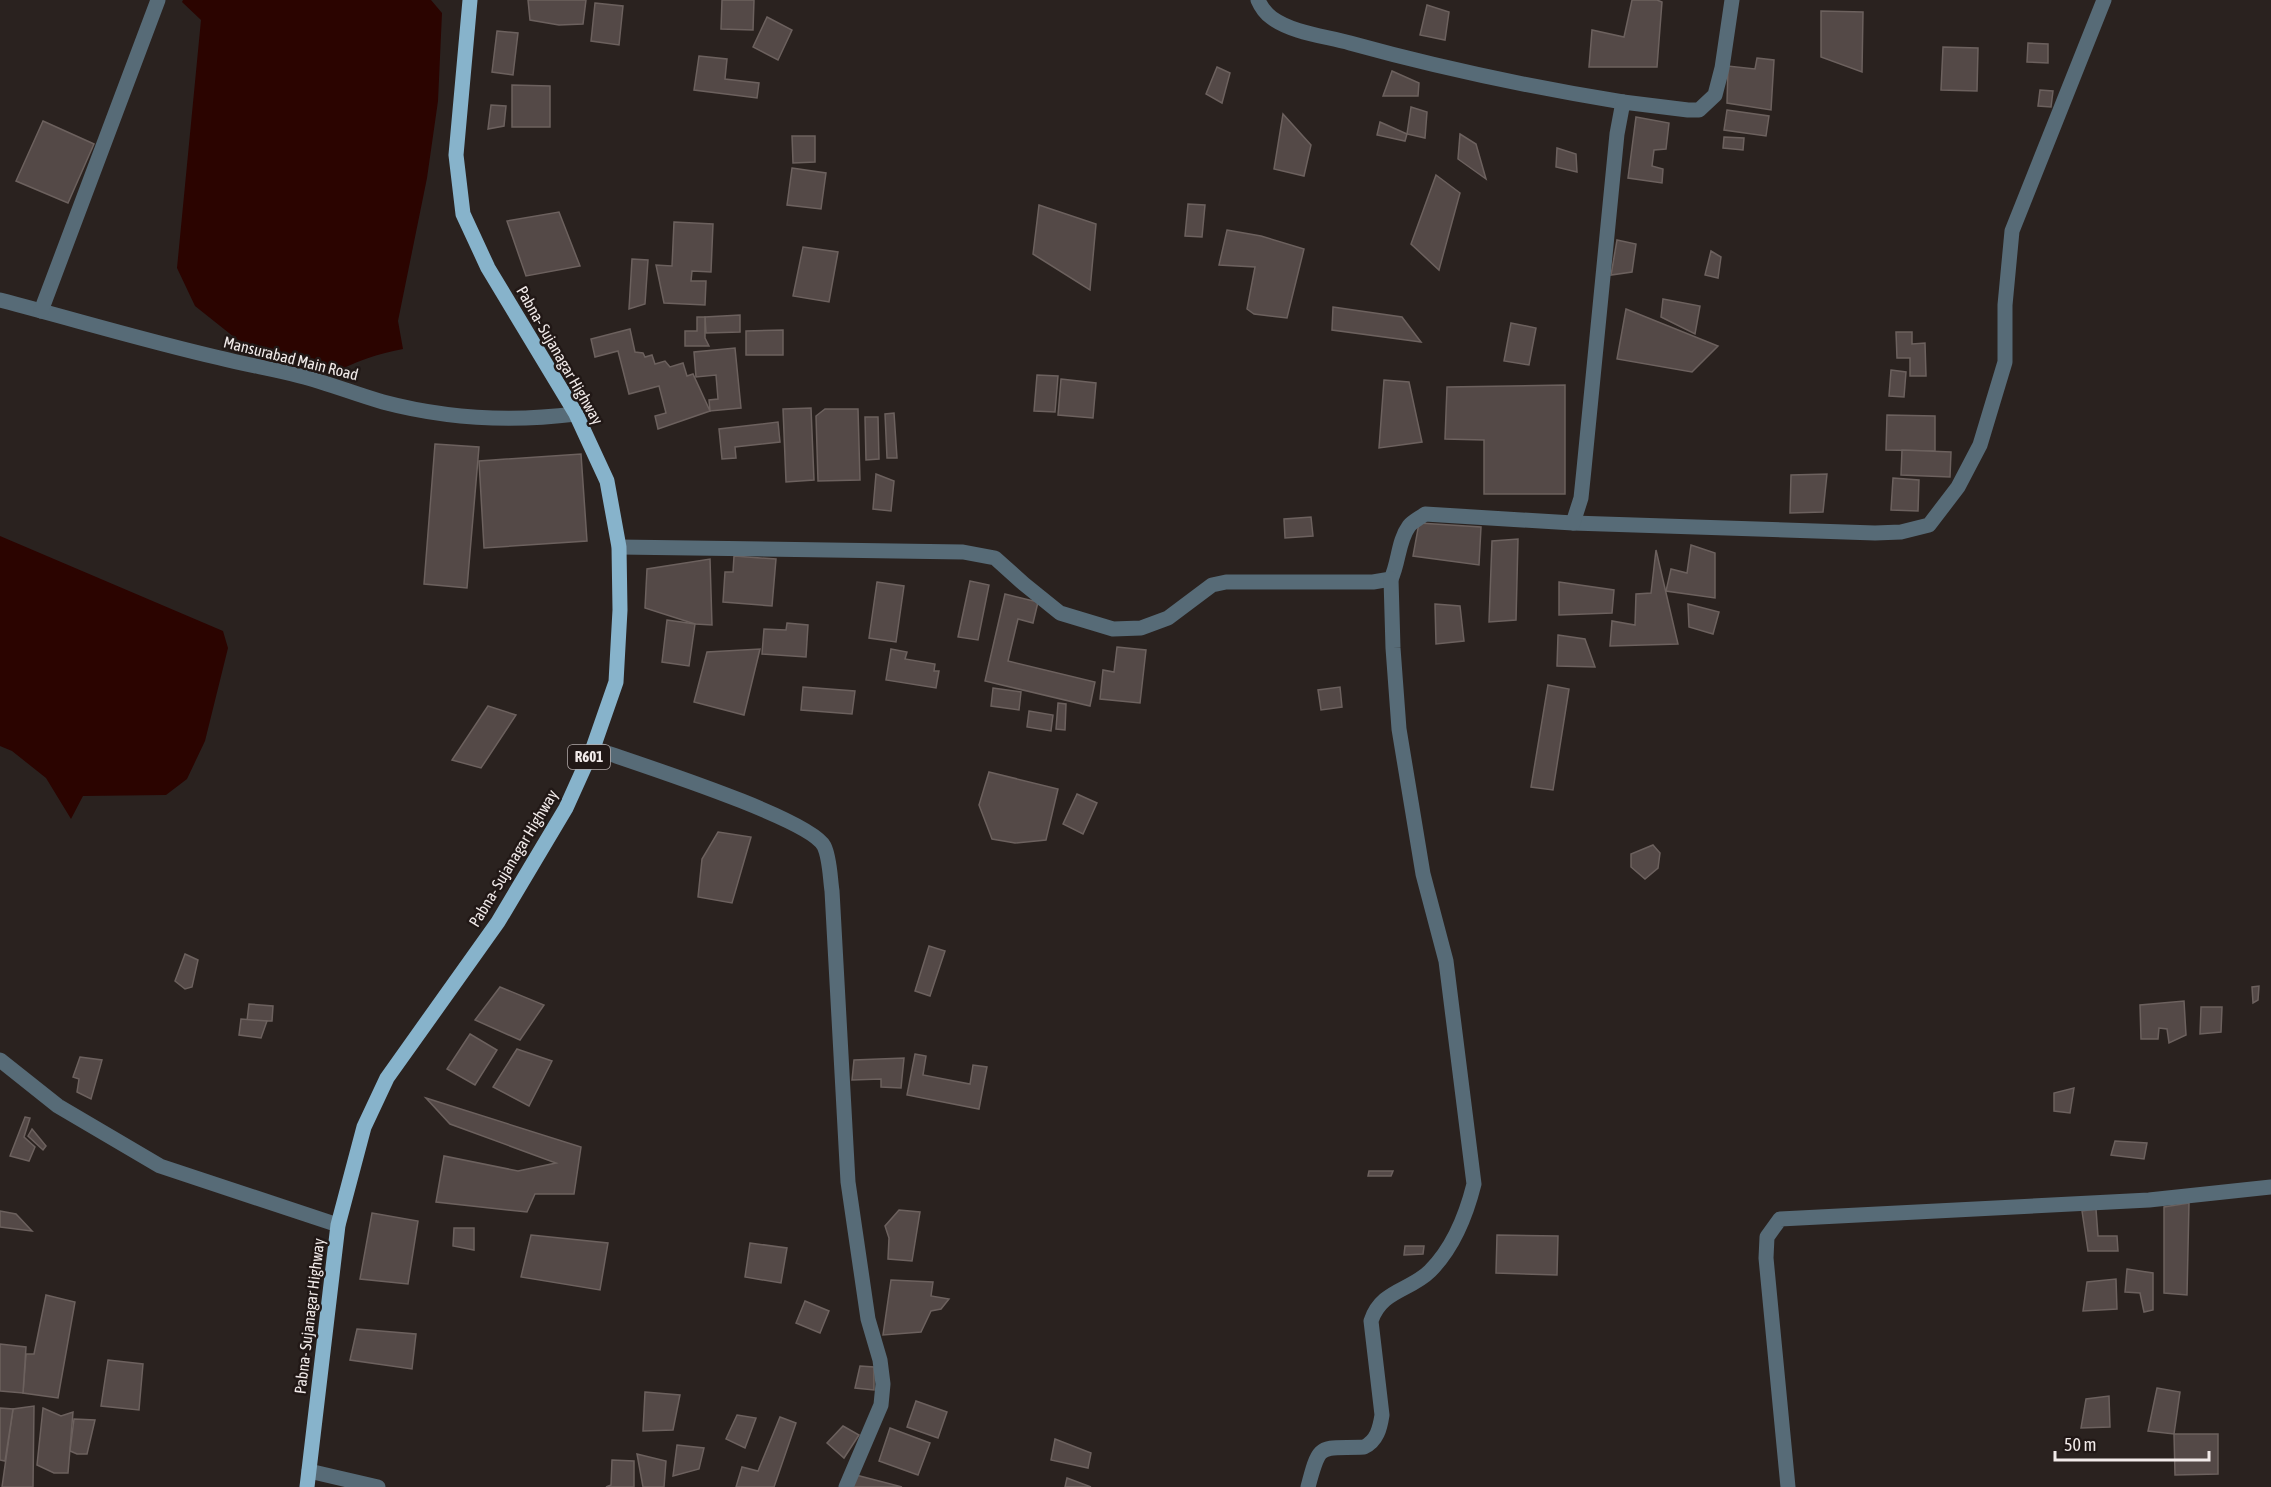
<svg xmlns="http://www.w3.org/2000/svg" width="2271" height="1487" font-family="'Asap Condensed',sans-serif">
	<rect width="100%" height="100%" fill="#2a221f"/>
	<g fill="#2b0400">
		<path d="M183,0H431L442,13L438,101L427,178L398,321L403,349C377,354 355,361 331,375L263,360L195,306L177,268L201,20L182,2Z"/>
		<path d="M0,536L223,631L228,648L205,741L187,779L166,795L83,796L71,819L46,778L12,751L0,746Z"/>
	</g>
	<g fill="#544947" stroke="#6c615e" stroke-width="1.5">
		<path d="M528,0H586L583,24L559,25L530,20Z"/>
		<path d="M722,0H754L753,30L721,29Z"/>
		<path d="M1632,0H1657L1662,2L1657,67H1589L1592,30L1624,37Z"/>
		<path d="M595,3L623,6L619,45L591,41Z"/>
		<path d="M1427,5L1449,12L1445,40L1420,35Z"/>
		<path d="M1821,11L1863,12L1862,72L1821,57Z"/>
		<path d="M767,17L792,30L778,60L753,47Z"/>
		<path d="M497,31L518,33L513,75L492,72Z"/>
		<path d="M2028,43L2048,44V63L2027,62Z"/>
		<path d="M1943,47L1978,48L1977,91L1941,90Z"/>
		<path d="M699,56L727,59L725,79L759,83L757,98L694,90Z"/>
		<path d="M1757,58L1774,60L1771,110L1727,103L1728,66L1755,69Z"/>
		<path d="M1217,67L1230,73L1222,103L1206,94Z"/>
		<path d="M1392,71L1419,83L1418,96H1383Z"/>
		<path d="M512,85L550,86V127H512Z"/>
		<path d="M2040,90L2053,91L2051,107L2038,106Z"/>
		<path d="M491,105L506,106L504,126L488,129Z"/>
		<path d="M1411,107L1427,112L1425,138L1407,134Z"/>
		<path d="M1727,110L1769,116L1766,136L1724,130Z"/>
		<path d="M1283,114L1311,145L1304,176L1274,169Z"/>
		<path d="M1636,117L1669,123L1666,149L1654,150L1652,166L1663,169L1662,183L1628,178Z"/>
		<path d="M43,121L94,144L68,203L16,181Z"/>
		<path d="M1380,122L1407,134L1405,141L1377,135Z"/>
		<path d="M1460,134L1476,144L1486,179L1458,159Z"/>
		<path d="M792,136H815V162L793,163Z"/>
		<path d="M1724,137L1744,138L1743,150L1723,148Z"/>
		<path d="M1557,148L1576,154L1577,172L1556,167Z"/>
		<path d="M792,168L826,173L821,209L787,205Z"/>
		<path d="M1436,175L1460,193L1439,270L1411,244Z"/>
		<path d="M1188,204L1205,205L1202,237L1185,236Z"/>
		<path d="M1039,205L1096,224L1090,290L1033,254Z"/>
		<path d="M559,212L580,266L526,276L507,221Z"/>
		<path d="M674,222L713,224L711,272L692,271L691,281H706L705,305L664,303L656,265L672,266Z"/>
		<path d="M1227,230L1261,236L1304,249L1287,318L1254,314L1247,309L1255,267L1219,265Z"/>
		<path d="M1617,240L1636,244L1632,272L1611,275Z"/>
		<path d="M803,247L838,252L829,302L793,296Z"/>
		<path d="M1711,251L1721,257L1718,278L1705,275Z"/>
		<path d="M632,259L648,260L645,304L629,309Z"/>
		<path d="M1663,299L1700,306L1695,334L1661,317Z"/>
		<path d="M1333,307L1402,317L1421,342L1332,330Z"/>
		<path d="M1626,309L1718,346L1692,372L1617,359Z"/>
		<path d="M740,315V332L706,333L705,317Z"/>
		<path d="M697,317H705V338L709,346H685V331H697Z"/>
		<path d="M1511,323L1536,328L1529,365L1504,361Z"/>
		<path d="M630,329L635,352L643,353L645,357L652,355L655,364L665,361L670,367L683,363L687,376L693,374L710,411L658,429L655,416L666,413L659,386L629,394L618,351L595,357L591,339Z"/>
		<path d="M783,330V355H746V331Z"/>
		<path d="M1896,332H1912V344L1925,343L1926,376H1910V358H1897Z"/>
		<path d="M735,348L741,408L710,411L709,400L718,399L716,375L696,377L694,352Z"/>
		<path d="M1891,370L1906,372L1904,397L1889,396Z"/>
		<path d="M1037,375L1058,376L1055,412L1034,411Z"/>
		<path d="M1061,379L1096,383L1093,418L1058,415Z"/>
		<path d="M1384,380L1409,382L1422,442L1379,448Z"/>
		<path d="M1565,385V494H1484V440L1445,439L1447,387Z"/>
		<path d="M811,408L814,480L786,482L783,409Z"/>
		<path d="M825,409H858L860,480L818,481L816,416Z"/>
		<path d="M894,413L897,458H887L885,414Z"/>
		<path d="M1887,415L1935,416V451L1886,450Z"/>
		<path d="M865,417H878L879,459L866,460Z"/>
		<path d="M778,422L780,442L735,447L736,458L722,459L719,429Z"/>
		<path d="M435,444L479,447L467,588L424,584Z"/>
		<path d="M1902,450L1951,452L1950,477L1901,475Z"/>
		<path d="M581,454L587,541L484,548L479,461Z"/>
		<path d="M876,474L894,481L891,511L873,509Z"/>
		<path d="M1827,474L1823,512L1790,513L1791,475Z"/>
		<path d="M1893,478L1919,480L1918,511L1891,510Z"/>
		<path d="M1311,517L1313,536L1285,538L1284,519Z"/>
		<path d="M1419,523L1481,527L1479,565L1413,556Z"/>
		<path d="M1518,539L1516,620L1489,622L1492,541Z"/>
		<path d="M1691,545L1715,553V598L1666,591L1671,569L1687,573Z"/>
		<path d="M1656,550L1678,644L1610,646L1612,621L1635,625L1636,594L1651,593Z"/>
		<path d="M734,556L776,559L772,606L723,602L725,572H733Z"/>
		<path d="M710,559L712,625L695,624L645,608L647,569Z"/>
		<path d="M970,581L989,585L978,640L958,637Z"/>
		<path d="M877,582L904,586L896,642L869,638Z"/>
		<path d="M1559,582L1614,590L1612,613L1559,615Z"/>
		<path d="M1005,594L1038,602L1033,623L1018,619L1008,661L1095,682L1090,706L985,681Z"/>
		<path d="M1435,604L1460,606L1464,641L1436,644Z"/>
		<path d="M1688,604L1719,612L1713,634L1689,627Z"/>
		<path d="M667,620L695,624L689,666L662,662Z"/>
		<path d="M787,623L808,625L806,657L762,654L764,629L786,630Z"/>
		<path d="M1558,635L1585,639L1595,667L1557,666Z"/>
		<path d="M1117,647L1146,650L1140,703L1100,699L1103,670L1114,672Z"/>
		<path d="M760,649L744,715L694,702L707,652Z"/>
		<path d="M891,649L907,652L905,659L935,664L934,671H939L936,688L886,680Z"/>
		<path d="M1548,685L1569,689L1553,790L1531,787Z"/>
		<path d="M803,687L855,691L852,714L801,710Z"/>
		<path d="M1340,687L1342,707L1321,710L1318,690Z"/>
		<path d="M993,688L1021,692L1019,710L991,706Z"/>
		<path d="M1058,703L1066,704L1065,730L1056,729Z"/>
		<path d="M488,706L516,715L481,768L452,760Z"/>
		<path d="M1029,711L1053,715L1051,731L1027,727Z"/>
		<path d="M989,772L1058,789L1046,840L1015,843L992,839L979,805Z"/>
		<path d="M1077,794L1097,803L1083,834L1063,824Z"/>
		<path d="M718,832L751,837L732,903L698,897L702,859Z"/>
		<path d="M1653,845L1660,853L1658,868L1645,879L1631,867V854Z"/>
		<path d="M929,946L945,951L930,996L915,991Z"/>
		<path d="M185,954L198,960L192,987L185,989L175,981Z"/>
		<path d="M2259,986L2258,1000L2253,1003L2252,987Z"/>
		<path d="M500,987L544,1005L520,1040L475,1020Z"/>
		<path d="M2184,1001L2186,1035L2169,1043L2167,1029L2159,1028L2158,1039H2141L2140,1005Z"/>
		<path d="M249,1004L273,1006L272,1021H247Z"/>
		<path d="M2201,1007H2222L2221,1032L2200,1034Z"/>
		<path d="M241,1019L267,1021L261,1038L239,1035Z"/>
		<path d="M470,1034L497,1050L475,1085L447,1069Z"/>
		<path d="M517,1049L552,1061L529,1106L493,1087Z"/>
		<path d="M915,1054L926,1056L923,1075L970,1084L973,1065L987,1067L979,1109L907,1095Z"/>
		<path d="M80,1057L102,1060L91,1099L77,1092L79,1079L73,1077Z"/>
		<path d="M904,1058L901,1088L881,1087V1079L852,1080L854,1060Z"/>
		<path d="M2074,1088L2070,1113L2054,1111V1093Z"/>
		<path d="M426,1098L581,1147L574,1194H535L527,1212L436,1202L444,1156L518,1171L556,1163L450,1124Z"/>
		<path d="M25,1117L30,1118L24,1137L35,1147L29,1161L10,1156Z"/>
		<path d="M32,1129L46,1146L43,1150L28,1136Z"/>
		<path d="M2115,1141L2147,1143L2144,1159L2111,1155Z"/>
		<path d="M1369,1171H1393L1391,1176H1368Z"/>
		<path d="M2189,1203L2187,1295L2164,1293V1207Z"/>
		<path d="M2096,1209L2098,1236H2117L2118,1251H2088L2082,1211Z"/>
		<path d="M899,1210L920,1212L912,1261L888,1259L889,1238L885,1226Z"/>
		<path d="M0,1211L16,1214L32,1231L0,1227Z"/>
		<path d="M372,1213L418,1221L408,1284L360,1279Z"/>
		<path d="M454,1228H474V1250L453,1246Z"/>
		<path d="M531,1235L608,1243L600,1290L521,1277Z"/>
		<path d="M1497,1235L1558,1236L1557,1275L1496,1273Z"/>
		<path d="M750,1243L787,1248L781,1283L745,1277Z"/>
		<path d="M1405,1246H1424L1423,1254L1404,1255Z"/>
		<path d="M2127,1269L2153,1273V1310L2144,1312L2140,1293L2125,1292Z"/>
		<path d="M2116,1279L2117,1309L2083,1311L2087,1282Z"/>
		<path d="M891,1280L933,1282L931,1296L949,1299L941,1309L931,1311L921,1332L883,1335Z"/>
		<path d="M46,1295L75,1302L58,1398L23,1393L26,1354H34Z"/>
		<path d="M805,1301L829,1311L820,1333L796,1323Z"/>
		<path d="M357,1329L416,1334L412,1369L350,1360Z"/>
		<path d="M0,1344L26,1347L23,1393L0,1391Z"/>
		<path d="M108,1360L143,1364L139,1410L101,1406Z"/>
		<path d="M860,1366L874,1367V1390L855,1388Z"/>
		<path d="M2157,1388L2180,1392L2174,1434L2148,1431Z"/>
		<path d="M645,1392L680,1395L673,1430L643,1431Z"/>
		<path d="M2109,1396L2110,1427L2081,1428L2086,1399Z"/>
		<path d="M916,1401L947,1412L938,1438L907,1427Z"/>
		<path d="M34,1406L33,1487H2L13,1409Z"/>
		<path d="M0,1408L13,1409L5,1461L0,1460Z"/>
		<path d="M43,1408L61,1416L73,1412L68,1473H54L37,1465Z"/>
		<path d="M737,1415L756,1418L745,1448L726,1439Z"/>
		<path d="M780,1417L796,1423L774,1487H736L742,1467L758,1471Z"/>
		<path d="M74,1419L95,1420L87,1454H77L70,1451Z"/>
		<path d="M843,1426L859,1435L844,1458L827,1443Z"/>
		<path d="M890,1428L930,1443L918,1475L879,1461Z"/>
		<path d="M2174,1434H2218V1474L2175,1475Z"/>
		<path d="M1055,1439L1091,1453L1088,1468L1051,1460Z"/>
		<path d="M677,1445L704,1448L699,1469L673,1476Z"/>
		<path d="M637,1454L666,1461L664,1487H643Z"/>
		<path d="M612,1460L634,1461V1487H606L611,1485Z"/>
		<path d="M856,1475L902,1487H852Z"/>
		<path d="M1067,1478L1091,1487H1065Z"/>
	</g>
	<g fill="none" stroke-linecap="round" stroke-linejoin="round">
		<g stroke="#576b77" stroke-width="15">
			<path d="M1258,0C1261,7 1265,13 1272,18C1293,33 1325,36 1350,43C1440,68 1531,87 1623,102"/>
			<path d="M0,300C73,319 146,341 220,358C247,365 274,369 300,376C328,383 355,394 383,402C447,419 511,422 576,414"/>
			<path d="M41,311L158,0"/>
			<path d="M1573,523L1875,533L1901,532L1929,525L1958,487L1980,445L2005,362V305L2012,231L2104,0"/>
			<path d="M619,547L963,552L995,558L1024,584L1060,613L1113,629L1141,628L1168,618L1212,585L1226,582H1373L1391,579C1399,562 1398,541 1409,526C1413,521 1420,518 1425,514L1573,523L1581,498L1584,469L1617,134L1623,102L1688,110H1699L1715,95L1722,68L1732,0"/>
			<path d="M593,748C632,762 810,818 824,846C830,858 830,878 832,891L848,1182L868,1319L880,1360L883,1384L881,1405L846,1487"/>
			<path d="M0,1060L58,1106L160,1166L338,1225"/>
			<path d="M309,1471L378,1487"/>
			<path d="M1308,1487C1320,1441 1319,1449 1364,1447C1377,1441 1380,1428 1382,1415L1371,1321C1381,1290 1410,1291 1430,1271C1454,1247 1466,1216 1474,1184L1446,961L1423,874L1399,729L1393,648L1391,579"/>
			<path d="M1788,1487L1766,1258L1767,1237L1780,1219L2149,1200L2271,1187"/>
		</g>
		<path stroke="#87b3cb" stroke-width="15" d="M307,1487L338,1225L364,1127L387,1078L498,922L566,808L593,748L616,682L620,610L619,547L607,481L576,414L488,268L463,214L456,155L470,0"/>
	</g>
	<g text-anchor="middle" stroke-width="5" stroke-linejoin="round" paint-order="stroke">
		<rect fill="#211816" stroke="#b3abaa" stroke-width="1.5" x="568" y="745" width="42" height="24" rx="4.5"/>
		<g font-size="15" font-weight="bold" fill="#f1eae9">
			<text x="589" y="762">R601</text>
		</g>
		<g font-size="16" fill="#f1eae9" stroke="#211816">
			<text transform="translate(560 355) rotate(60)" y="6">Pabna- Sujanagar Highway</text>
			<text transform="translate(291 358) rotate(14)" y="6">Mansurabad Main Road</text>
			<text transform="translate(513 858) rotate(-59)" y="6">Pabna- Sujanagar Highway</text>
			<text transform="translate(309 1316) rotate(-83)" y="6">Pabna- Sujanagar Highway</text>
		</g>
	</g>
	<path d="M2055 1451v9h154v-9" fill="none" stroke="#f1eae9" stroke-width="3"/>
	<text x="2064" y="1451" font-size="18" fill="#f1eae9" stroke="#211816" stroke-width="4.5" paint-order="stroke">50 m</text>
</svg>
